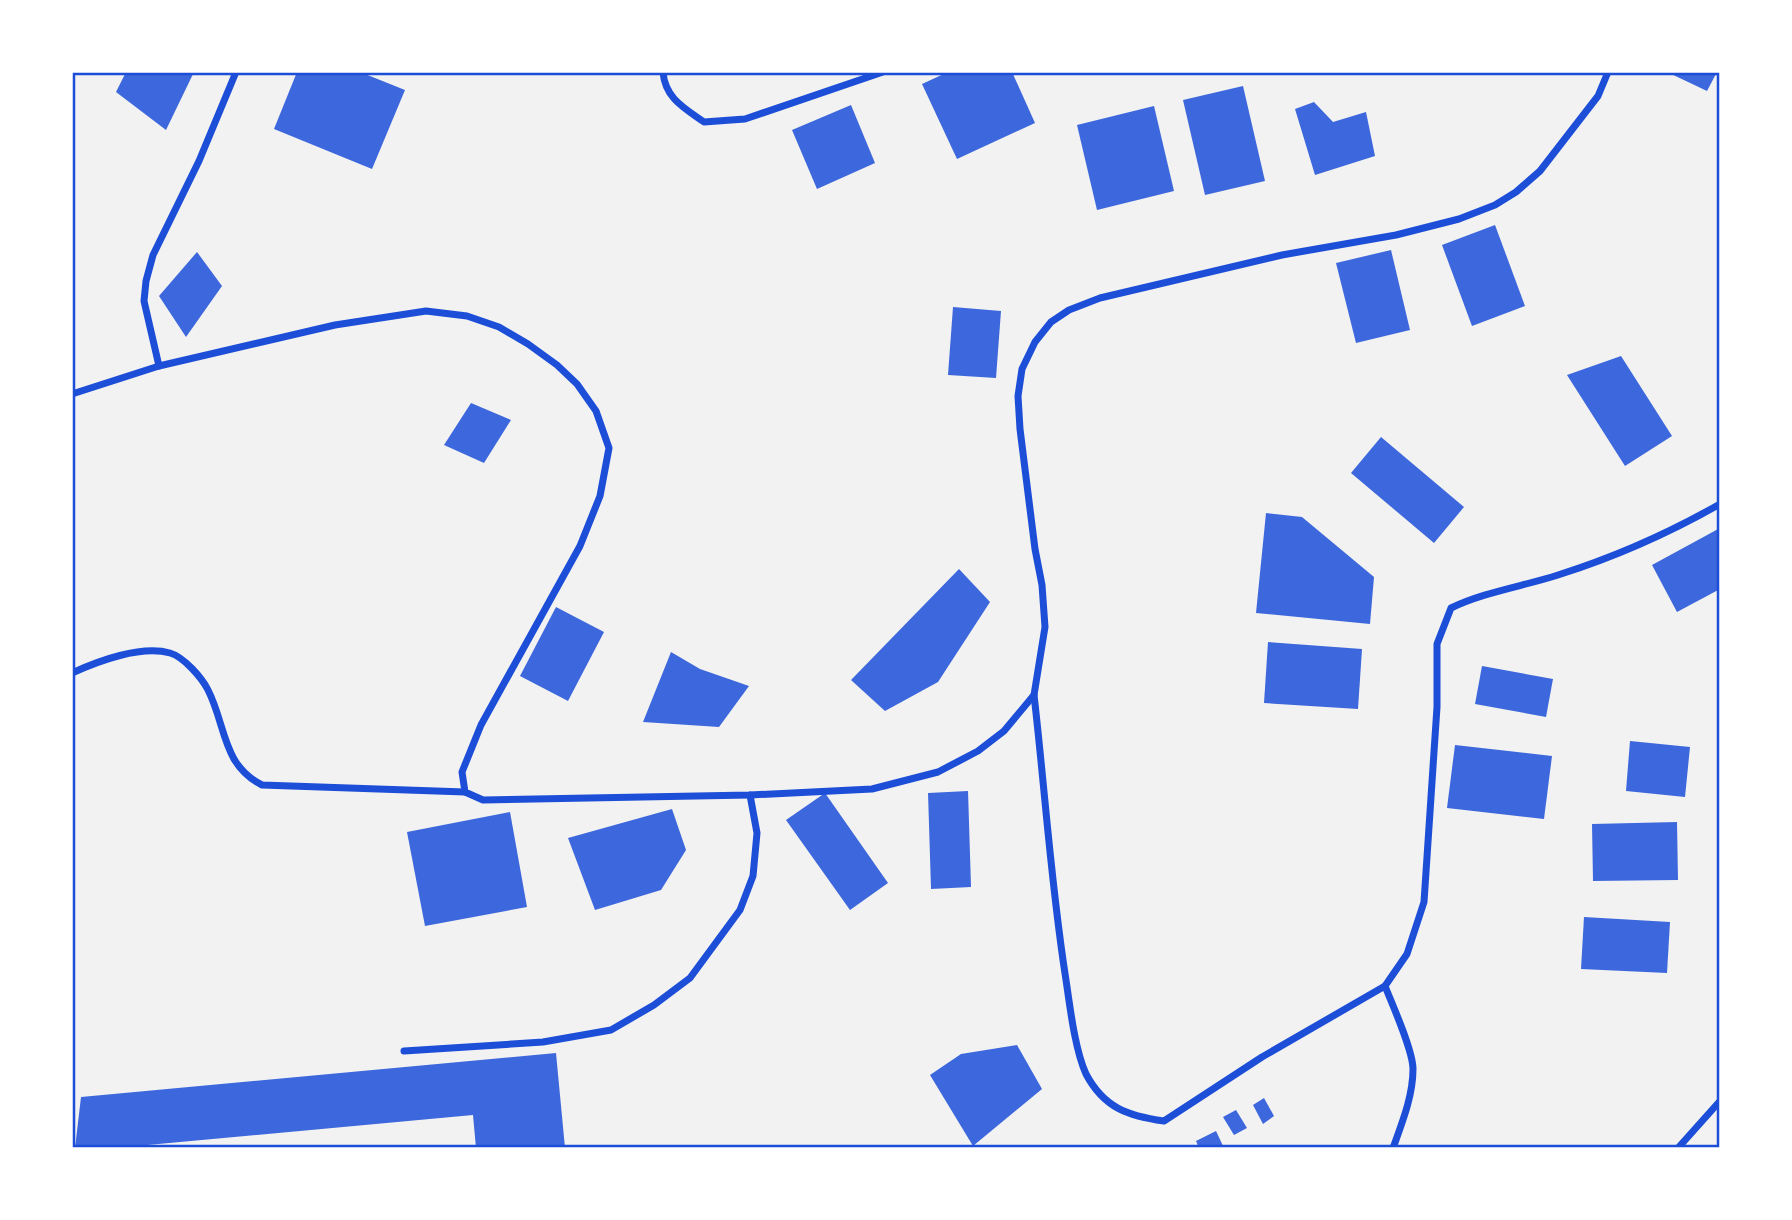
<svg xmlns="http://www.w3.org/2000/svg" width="1792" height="1220" font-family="Lato,sans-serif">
	<rect width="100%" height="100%" fill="#f2f2f2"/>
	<g fill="#3d67dc">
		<path d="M126,72H194L166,130L116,92Z"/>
		<path d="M297,72H360L405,90L372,169L274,129Z"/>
		<path d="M948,72H1012L1035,123L957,159L922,84Z"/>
		<path d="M1667,72H1717L1707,91Z"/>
		<path d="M1243,86L1265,181L1205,195L1183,100Z"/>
		<path d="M1314,102L1333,122L1366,112L1375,156L1315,175L1295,109Z"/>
		<path d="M851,105L875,163L817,189L792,130Z"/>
		<path d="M1154,106L1174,191L1097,210L1077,125Z"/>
		<path d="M1495,225L1525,306L1472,326L1442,245Z"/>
		<path d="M1391,250L1410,330L1356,343L1336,263Z"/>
		<path d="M197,252L222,286L186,337L159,296Z"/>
		<path d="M953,307L1001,311L996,378L948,375Z"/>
		<path d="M1621,356L1672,436L1625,466L1567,375Z"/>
		<path d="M471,403L511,420L484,463L444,445Z"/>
		<path d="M1381,437L1464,507L1434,543L1351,473Z"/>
		<path d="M1266,513L1302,517L1374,577L1370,624L1256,613Z"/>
		<path d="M1720,528V589L1677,612L1652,565Z"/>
		<path d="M959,569L990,602L938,682L885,711L851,680Z"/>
		<path d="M556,607L604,632L568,701L520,676Z"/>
		<path d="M1268,642L1362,649L1358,709L1264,703Z"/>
		<path d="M671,652L700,669L749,686L719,727L643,722Z"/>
		<path d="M1482,666L1553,679L1546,717L1475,704Z"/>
		<path d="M1630,741L1690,747L1685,797L1626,791Z"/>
		<path d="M1455,745L1552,756L1544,819L1447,808Z"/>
		<path d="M968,791L971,887L931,889L928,793Z"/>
		<path d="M825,793L888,883L850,910L786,820Z"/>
		<path d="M672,809L686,850L661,890L595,910L568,838Z"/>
		<path d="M510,812L527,907L425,926L407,832Z"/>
		<path d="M1677,822L1678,880L1593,881L1592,824Z"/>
		<path d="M1584,917L1670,922L1667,973L1581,969Z"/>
		<path d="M1017,1045L1042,1089L973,1146L930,1075L961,1054Z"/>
		<path d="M556,1053L565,1148H476L473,1115L115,1148H75L81,1097Z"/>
		<path d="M1264,1098L1274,1116L1263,1124L1253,1105Z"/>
		<path d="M1236,1110L1247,1128L1234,1135L1223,1117Z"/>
		<path d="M1216,1131L1224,1148H1199L1196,1141Z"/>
	</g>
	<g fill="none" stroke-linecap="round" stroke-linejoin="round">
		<g stroke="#1d4ed8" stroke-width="7">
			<path d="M663,72C665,98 684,108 704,122L745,119L883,72"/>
			<path d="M159,366L144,301L146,281L153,255L199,161L236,72"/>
			<path d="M72,394L159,366L335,325L426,311L467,316L499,327L528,344L557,365L577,384L596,411L609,448L600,496L580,546L481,725L462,772L465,792L483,800L750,795L872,789L938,772L978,751L1004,731L1034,695L1045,627L1042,585L1035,549L1020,429L1018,396L1022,369L1035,342L1051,322L1069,310L1100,298L1282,255L1396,235L1459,219L1495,205L1516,192L1540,171L1598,96L1608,72"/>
			<path d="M72,673C98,661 141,645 170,653C184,657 202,678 208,690C226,725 222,765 262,785L465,792"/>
			<path d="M1034,695C1045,790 1051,886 1066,980C1070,1007 1075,1050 1086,1074C1104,1108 1128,1116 1164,1121L1262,1057L1385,986L1407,954L1424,902L1437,707V644L1451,608C1484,592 1524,586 1558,575C1615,557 1669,533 1720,504"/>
			<path d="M1385,986C1392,1004 1413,1050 1413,1069C1413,1096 1402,1123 1393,1148"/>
			<path d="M404,1051L543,1042L611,1030L654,1005L690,978L740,910L753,876L757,833L750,795"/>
			<path d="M1678,1148L1720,1101"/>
		</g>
	</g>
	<rect width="1792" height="1220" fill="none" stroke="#ffffff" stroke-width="147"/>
	<rect x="74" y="74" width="1644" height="1072" fill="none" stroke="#1d4ed8" stroke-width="2.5"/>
</svg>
